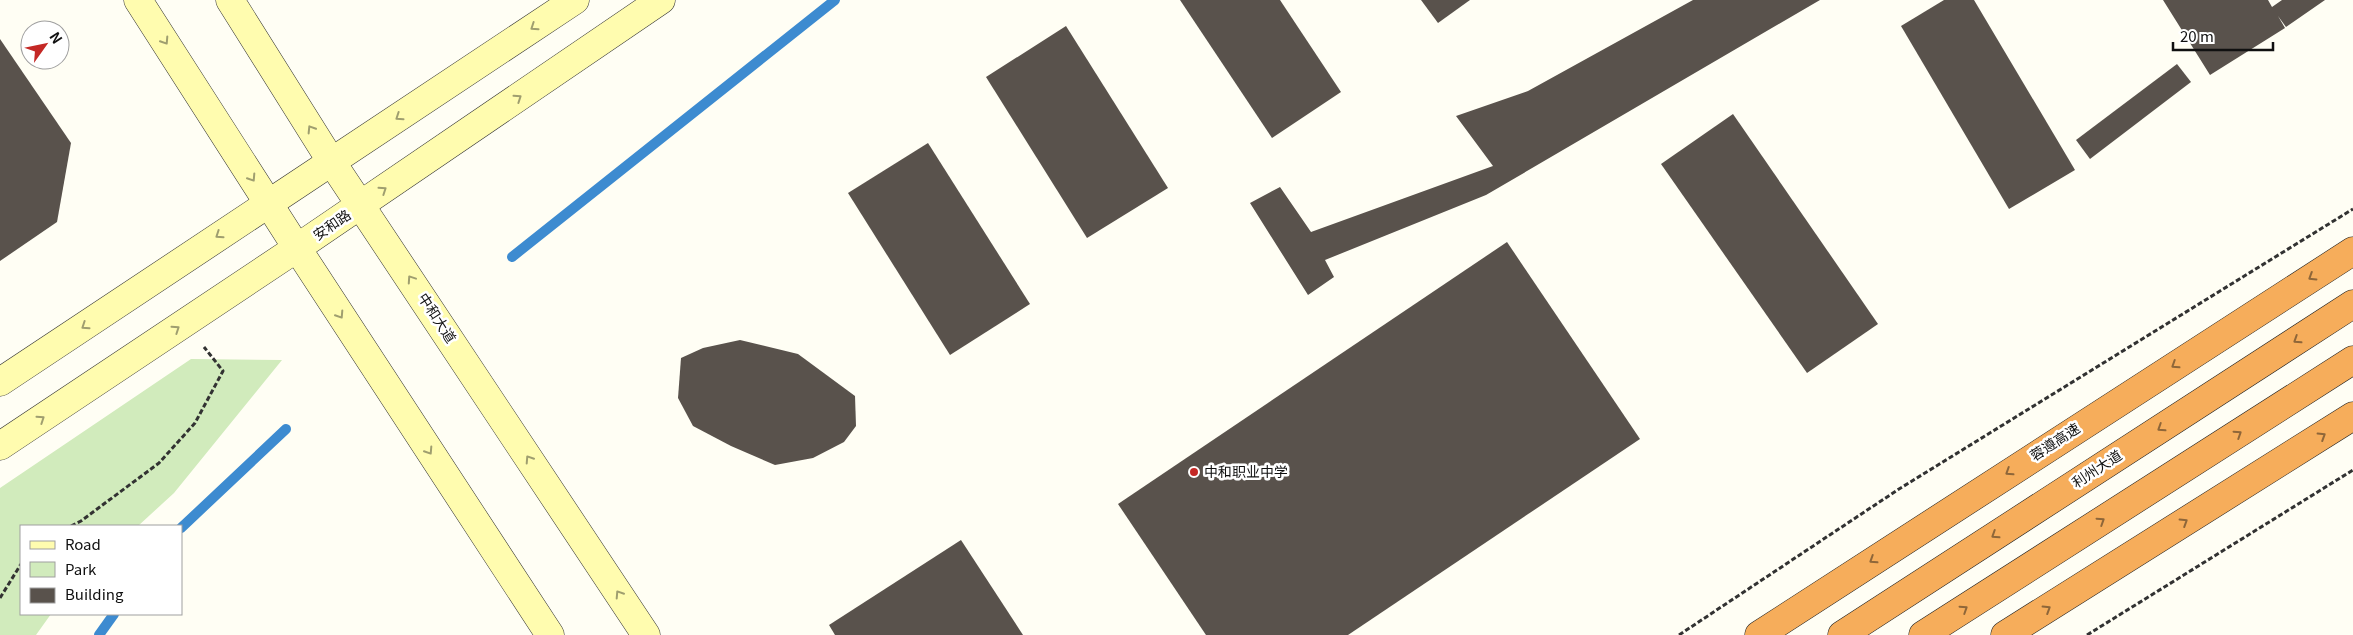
<svg xmlns="http://www.w3.org/2000/svg" width="2353" height="635" font-family="Georgia,'Noto Sans SC',serif">
	<rect width="100%" height="100%" fill="#fffef4"/>
	<path fill="#d1ebbc" d="M191,359L282,360L174,493L138,526H21V614H51L36,635H0V488Z"/>
	<g fill="none" stroke-linecap="round" stroke-linejoin="round">
		<g stroke="#3d8bd0" stroke-width="10">
			<path d="M512,257L835,0"/>
			<path d="M181,528L286,429"/>
			<path d="M99,635L114,614"/>
		</g>
	</g>
	<g fill="#59524c">
		<path d="M1180,0H1280L1341,92L1272,138Z"/>
		<path d="M1421,0H1470L1438,23Z"/>
		<path d="M1693,0H1820L1486,195L1325,260L1334,277L1308,295L1250,203L1280,187L1311,232L1493,166L1456,116L1528,91Z"/>
		<path d="M1944,0H1974L2075,170L2009,209L1901,26Z"/>
		<path d="M2163,0H2268L2272,7L2282,0H2325L2286,27L2278,16L2285,28L2210,75Z"/>
		<path d="M1066,26L1168,188L1087,238L986,77Z"/>
		<path d="M0,39L71,143L57,222L0,261Z"/>
		<path d="M2177,64L2191,82L2090,159L2076,140Z"/>
		<path d="M1733,114L1878,324L1807,373L1661,164Z"/>
		<path d="M928,143L1030,304L950,355L848,193Z"/>
		<path d="M1507,242L1640,439L1348,635H1206L1118,504Z"/>
		<path d="M740,340L798,354L855,396L856,426L844,442L813,458L775,465L731,446L693,426L678,398L681,358L703,348Z"/>
		<path d="M961,540L1023,635H835L829,625Z"/>
	</g>
	<g fill="none" stroke-linecap="round" stroke-linejoin="round">
		<defs>
			<g id="secondary">
				<path d="M138,0L297,248L550,635"/>
				<path d="M230,0L331,161L646,635"/>
				<path d="M0,382L575,0"/>
				<path d="M0,446L297,248L661,0"/>
			</g>
			<g id="highway">
				<path d="M1759,635L2353,251"/>
				<path d="M1842,635L2353,304"/>
				<path d="M1923,635L2353,360"/>
				<path d="M2005,635L2353,416"/>
			</g>
		</defs>
		<use href="#secondary" stroke="#323232" stroke-width="29"/>
		<use href="#highway" stroke="#212121" stroke-width="29"/>
		<g stroke="#323232" stroke-width="3" stroke-dasharray="5 2.5" stroke-linecap="butt">
			<path d="M71,526L81,521L159,463L195,423L223,371L204,347"/>
			<path d="M0,598L21,564"/>
			<path d="M1679,635L1899,489L2353,209"/>
			<path d="M2087,635L2353,470"/>
		</g>
		<use href="#secondary" stroke="#fffcaf" stroke-width="28"/>
		<use href="#highway" stroke="#f6ad5b" stroke-width="28"/>
	</g>
	<defs><path id="oneway-chevron" d="M-2-3.5L2.5 0L-2 3.5" fill="none" stroke-width="1.6" stroke-linecap="round" stroke-linejoin="round" transform="scale(1.25)"/></defs>
	<g stroke="#9f9e6f">
		<use href="#oneway-chevron" transform="translate(534 27) rotate(146)"/>
		<use href="#oneway-chevron" transform="translate(165 41) rotate(57)"/>
		<use href="#oneway-chevron" transform="translate(518 98) rotate(-34)"/>
		<use href="#oneway-chevron" transform="translate(399 117) rotate(146)"/>
		<use href="#oneway-chevron" transform="translate(311 129) rotate(-122)"/>
		<use href="#oneway-chevron" transform="translate(252 178) rotate(57)"/>
		<use href="#oneway-chevron" transform="translate(383 190) rotate(-34)"/>
		<use href="#oneway-chevron" transform="translate(219 235) rotate(146)"/>
		<use href="#oneway-chevron" transform="translate(411 279) rotate(-124)"/>
		<use href="#oneway-chevron" transform="translate(340 315) rotate(57)"/>
		<use href="#oneway-chevron" transform="translate(85 326) rotate(146)"/>
		<use href="#oneway-chevron" transform="translate(176 329) rotate(-34)"/>
		<use href="#oneway-chevron" transform="translate(41 419) rotate(-34)"/>
		<use href="#oneway-chevron" transform="translate(429 451) rotate(57)"/>
		<use href="#oneway-chevron" transform="translate(529 459) rotate(-123)"/>
		<use href="#oneway-chevron" transform="translate(619 594) rotate(-123)"/>
	</g>
	<g stroke="#8e6639">
		<use href="#oneway-chevron" transform="translate(2312 277) rotate(148)"/>
		<use href="#oneway-chevron" transform="translate(2297 340) rotate(147)"/>
		<use href="#oneway-chevron" transform="translate(2175 365) rotate(147)"/>
		<use href="#oneway-chevron" transform="translate(2161 428) rotate(147)"/>
		<use href="#oneway-chevron" transform="translate(2238 434) rotate(-33)"/>
		<use href="#oneway-chevron" transform="translate(2322 436) rotate(-32)"/>
		<use href="#oneway-chevron" transform="translate(2009 472) rotate(147)"/>
		<use href="#oneway-chevron" transform="translate(2101 521) rotate(-33)"/>
		<use href="#oneway-chevron" transform="translate(2184 522) rotate(-32)"/>
		<use href="#oneway-chevron" transform="translate(1995 535) rotate(147)"/>
		<use href="#oneway-chevron" transform="translate(1873 560) rotate(147)"/>
		<use href="#oneway-chevron" transform="translate(1964 609) rotate(-33)"/>
		<use href="#oneway-chevron" transform="translate(2047 609) rotate(-32)"/>
	</g>
	<circle fill="#c42825" stroke="#fff" stroke-width="2" cx="1194" cy="472" r="5"/>
	<g text-anchor="middle" stroke-width="5" stroke-linejoin="round" paint-order="stroke">
		<g font-size="14" fill="#101010" stroke="#fff">
			<text transform="translate(332 225) rotate(-34)" y="5">安和路</text>
			<text transform="translate(437 318) rotate(57)" y="5">中和大道</text>
			<text transform="translate(2055 442) rotate(-33)" y="5">蓉遵高速</text>
			<text transform="translate(2097 469) rotate(-33)" y="5">利州大道</text>
		</g>
		<g font-size="14" fill="#101010" stroke="#fff" text-anchor="start">
			<text x="1204" y="477">中和职业中学</text>
		</g>
	</g>
	<rect x="20" y="525" width="162" height="90" fill="#ffffff" stroke="#9f9f9f"/>
	<rect x="30" y="541" width="25" height="8" fill="#fffcaf" stroke="#9f9f9f"/>
	<text x="65" y="550" font-size="15" fill="#101010">Road</text>
	<rect x="30" y="562" width="25" height="15" fill="#d1ebbc" stroke="#9f9f9f"/>
	<text x="65" y="575" font-size="15" fill="#101010">Park</text>
	<rect x="30" y="588" width="25" height="15" fill="#59524c" stroke="#9f9f9f"/>
	<text x="65" y="600" font-size="15" fill="#101010">Building</text>
	<g transform="translate(45 45) rotate(57)"><circle r="24" fill="#ffffff" stroke="#9f9f9f"/>
	<path d="M0-4L9 19L0 12L-9 19Z" fill="#c42825"/>
	<text y="-8" font-size="14" font-weight="bold" text-anchor="middle" fill="#101010">N</text>
	</g>
	<path d="M2173 42v8h100v-8" fill="none" stroke="#101010" stroke-width="2.5"/>
	<text x="2180" y="42" font-size="15" fill="#101010" stroke="#ffffff" stroke-width="4" paint-order="stroke">20 m</text>
</svg>
